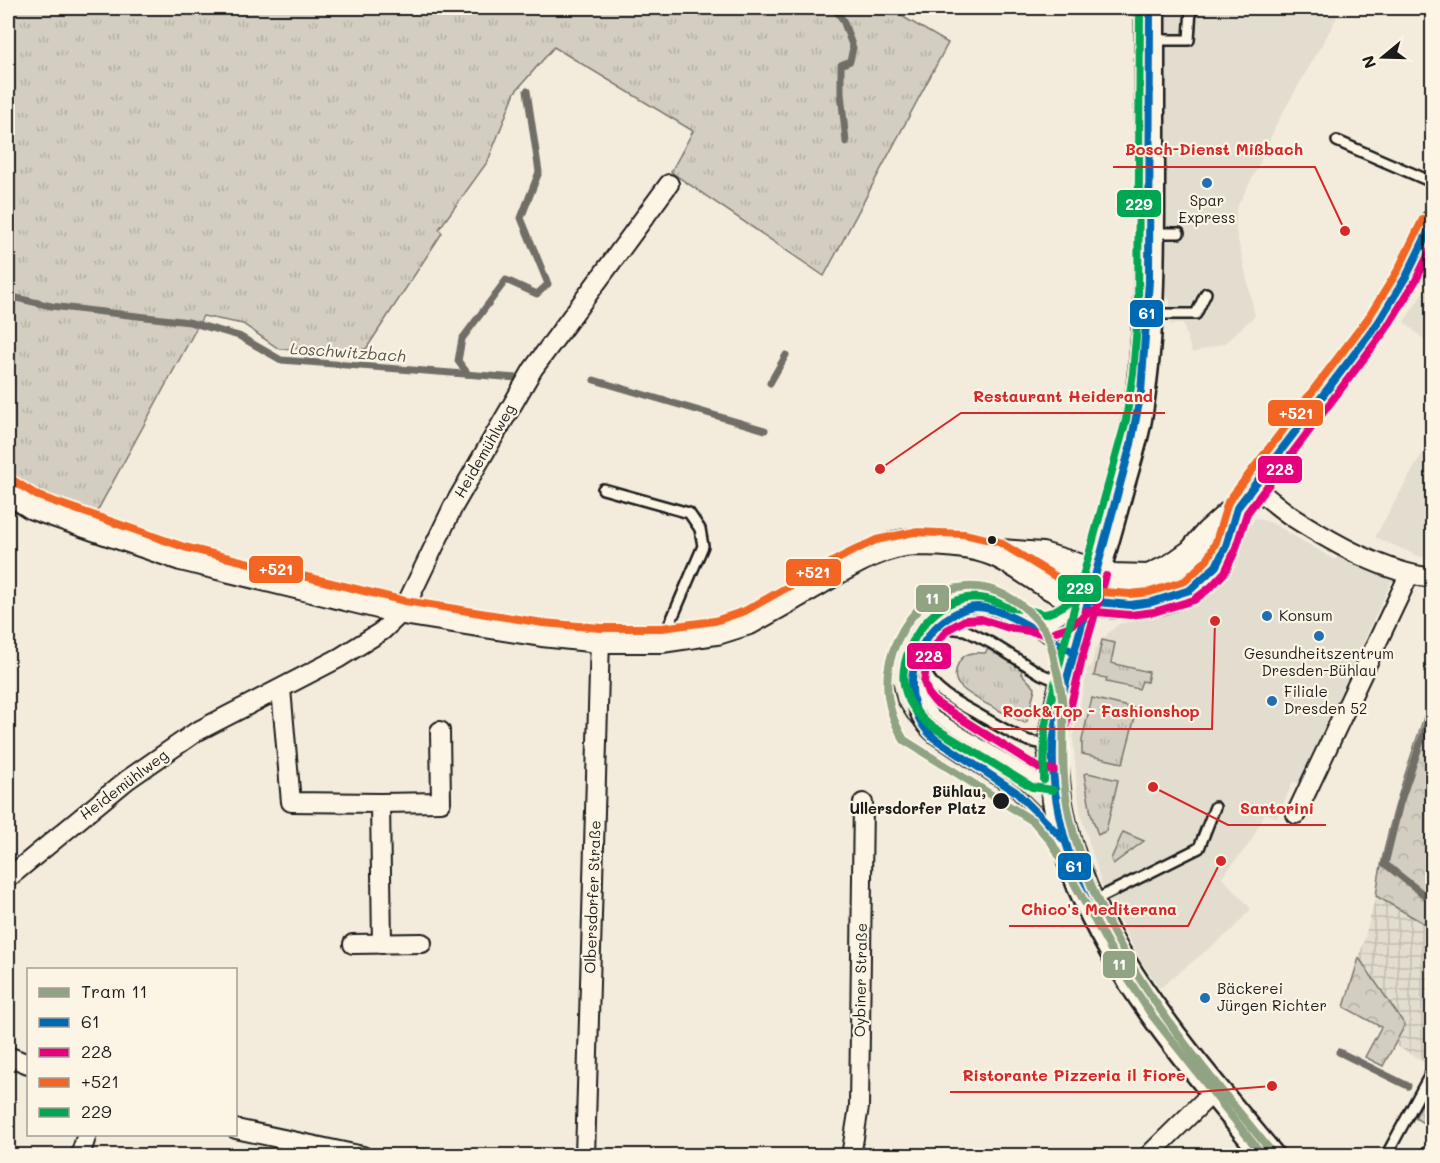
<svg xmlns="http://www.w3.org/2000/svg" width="1440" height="1163" font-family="Mali,sans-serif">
	<defs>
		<pattern id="industrial-grid" width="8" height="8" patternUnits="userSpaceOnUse" patternTransform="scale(1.5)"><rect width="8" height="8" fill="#e3ddcf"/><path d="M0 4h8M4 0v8" fill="none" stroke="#c2bdb1"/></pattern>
		<pattern id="grass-tufts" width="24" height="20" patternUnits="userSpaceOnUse" patternTransform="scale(1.5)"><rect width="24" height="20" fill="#d3cec1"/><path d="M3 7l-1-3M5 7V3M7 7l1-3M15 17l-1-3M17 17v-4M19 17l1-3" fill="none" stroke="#b5b0a5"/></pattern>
		<pattern id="forest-crowns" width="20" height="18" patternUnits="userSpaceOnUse" patternTransform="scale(1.5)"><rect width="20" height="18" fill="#d3cec1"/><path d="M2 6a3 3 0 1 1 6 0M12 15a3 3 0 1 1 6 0" fill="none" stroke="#b5b0a5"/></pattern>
	</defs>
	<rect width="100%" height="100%" fill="#f3ecdd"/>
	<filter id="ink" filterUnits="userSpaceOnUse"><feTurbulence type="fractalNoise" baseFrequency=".0167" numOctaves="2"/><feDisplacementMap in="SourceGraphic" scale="12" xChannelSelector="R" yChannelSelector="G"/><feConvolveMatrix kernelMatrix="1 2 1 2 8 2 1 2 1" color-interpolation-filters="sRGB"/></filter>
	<g filter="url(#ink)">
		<g fill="#e3ddcf">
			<path d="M1163,8H1341L1333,25L1278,121L1256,171L1236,209V230L1255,316L1225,343L1192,353L1183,324L1177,323L1170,325V300L1162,295Z"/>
			<path d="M1432,278V346L1404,322Z"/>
			<path d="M1432,436V559L1418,556L1375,537Z"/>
			<path d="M1255,518L1272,523L1335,560L1340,553L1392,580L1299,783L1293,782L1277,818L1265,813L1250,843L1222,877L1251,909L1232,930L1160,988L1140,960L1103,888L1081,816L1077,789L1073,738L1088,667H1091L1095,650L1108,633L1119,624L1168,612L1189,602L1235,555L1246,531Z"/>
		</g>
		<path fill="url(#industrial-grid)" d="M1376,896L1432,928V1061L1430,1065L1394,1045L1405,1025L1359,958Z"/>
		<g fill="url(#grass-tufts)" stroke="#78756e" stroke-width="1.5">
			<path d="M8,8H888L948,43L824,276L671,172L693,131L554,47L515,92L488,161L439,229L442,233L366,349L341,353L316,348L279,349L243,324L203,316L95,515L55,501L8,475Z"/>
			<path d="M1102,640L1115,643L1111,663L1149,672L1147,682L1142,681L1139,689L1106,682L1107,678L1094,676Z"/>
			<path d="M988,649L1006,658L1022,670L1021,673L1035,688L1027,721L1025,723C1011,716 963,695 957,682C954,677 956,669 958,664C964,652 973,652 985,653Z"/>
			<path d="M1092,698L1137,709L1123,763L1082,754V740Z"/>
			<path d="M1088,773L1118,780L1106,831L1098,835L1091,814L1084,774Z"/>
			<path d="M1123,832L1144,841L1113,864L1111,859Z"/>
		</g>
		<g fill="url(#forest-crowns)" stroke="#78756e" stroke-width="1.5">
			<path d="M1432,693V928L1376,896C1385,826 1410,760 1432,693Z"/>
			<path d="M1359,958L1405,1025L1383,1066L1365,1057L1381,1027L1344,1007Z"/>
			<path d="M1432,1085V1128L1415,1118Z"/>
		</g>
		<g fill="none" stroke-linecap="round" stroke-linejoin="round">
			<g stroke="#716e68" stroke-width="7">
				<path d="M834,8L843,20L853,48L850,61L841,65V93L846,142"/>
				<path d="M8,296L51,306L189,322L239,336L281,360L518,378"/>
				<path d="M468,374L458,361L462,339L506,280L537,294L548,284L521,218L539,172L527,91"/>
				<path d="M594,380L765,430"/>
				<path d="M770,383L786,355"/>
				<path d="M1432,709L1400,803L1385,864L1432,901"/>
				<path d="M1339,1052L1408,1086"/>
			</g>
			<defs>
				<g id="lane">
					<path d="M1153,40H1189L1191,8"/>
					<path d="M1337,141L1432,182"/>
					<path d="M1152,233H1179"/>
					<path d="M1151,314H1196L1206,293"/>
					<path d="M603,489L689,513L700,529L703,546L665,635"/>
					<path d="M1020,619L1040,624H1049L1079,607"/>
					<path d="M937,627L965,630L991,643L1041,674L1060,682"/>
					<path d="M922,649C920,683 946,697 972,711C988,720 1003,729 1019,737L1029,741L1050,745"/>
					<path d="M915,687L924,705L935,716L1036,778L1051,780"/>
					<path d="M1055,831L1016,792L934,738C927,732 921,726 917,717C907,695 913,656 926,637C938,620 961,607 981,607C1004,608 1047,638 1069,649"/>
					<path d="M1091,902L1199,848L1215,807"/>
					<path d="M1386,1156L1432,1071"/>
				</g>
				<g id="street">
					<path d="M1254,487C1267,497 1280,509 1294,518C1335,544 1384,572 1432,578"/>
					<path d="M281,689L291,802L380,803L382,944"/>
					<path d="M380,803L441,802L440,731"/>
					<path d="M1296,814L1409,575"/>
					<path d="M8,878L127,780L196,732L339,658L382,631L403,611L453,507L533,369L669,184"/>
					<path d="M353,944L422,943"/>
					<path d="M8,1056L28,1064"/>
					<path d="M236,1129L363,1156"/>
					<path d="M80,1156L87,1134"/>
					<path d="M585,1156L600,639"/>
					<path d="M851,1156L859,1107L863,803"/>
					<path d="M1148,1156L1215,1090"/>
				</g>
				<g id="secondary">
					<path d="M8,490L33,506L181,557L403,611L542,633L600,639H663L717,631L749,621C771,609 794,596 816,583C846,566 880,543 916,542C941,542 969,543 992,552C1016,561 1036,580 1059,591C1106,612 1180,613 1214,567C1227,551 1231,528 1237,508"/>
					<path d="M1001,553L1042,556L1111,577L1149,578L1172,567L1192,553L1208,534L1237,508L1378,323L1407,275L1432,224"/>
				</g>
				<path id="primary" d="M1150,8C1150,71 1150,135 1150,198C1150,272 1149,346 1137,419C1133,441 1126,463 1120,484C1099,565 1071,645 1055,728C1051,752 1054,777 1057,801C1080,938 1183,1052 1269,1156"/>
			</defs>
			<use href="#lane" stroke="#1c1c1c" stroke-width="14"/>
			<use href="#street" stroke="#1c1c1c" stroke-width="22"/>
			<use href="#secondary" stroke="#1c1c1c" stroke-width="30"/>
			<use href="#primary" stroke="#1c1c1c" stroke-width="33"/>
			<use href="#lane" stroke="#fcf5e5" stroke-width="9"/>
			<use href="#street" stroke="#fcf5e5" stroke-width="18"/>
			<use href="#secondary" stroke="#fcf5e5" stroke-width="26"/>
			<use href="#primary" stroke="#fcf5e5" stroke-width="28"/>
			<path stroke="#1c1c1c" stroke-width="1.5" d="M899,634L892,663V680L897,702L908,719L922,731L1005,783L1024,798L1037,816L1052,843"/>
			<defs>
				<g id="bus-1">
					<path d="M1150,8L1149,281L1141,392L1131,444L1062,697C1058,713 1054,730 1053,746C1047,899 1177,1045 1269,1156"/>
					<path d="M1087,601L1130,605L1152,602L1190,590L1216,566L1226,546L1237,508L1378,323L1407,275L1432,224"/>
					<path d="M1071,855L1066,842L1016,792L934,738C897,705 909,639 951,616C959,611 968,607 977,607C1004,607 1049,639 1073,652"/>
				</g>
				<g id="bus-2">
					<path d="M1086,611L1130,615L1154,612L1194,600L1211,587L1225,572L1235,551L1247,513L1386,329L1416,280L1432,247"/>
					<path d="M1055,770L1039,768L935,702L928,693L924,682L927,660L932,649L947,630L965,620L981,619L1009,628L1048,634L1068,627L1093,610"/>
					<path d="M1064,780L1065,730L1083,655L1106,576"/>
				</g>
				<path id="bus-3" d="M14,481L38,496L184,547L405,601L543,623L601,628H662L715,621L745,611L845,555L876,540L914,532L964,534L999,542L1063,581L1089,591L1130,594L1150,592L1185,581L1207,560L1216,542L1228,502L1369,317L1398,270L1423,219"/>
				<g id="bus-4">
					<path d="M1044,780L1045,727L1063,649L1126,420L1133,373L1138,314L1140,8"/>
					<path d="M1053,790L1032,787L928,724C910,708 899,688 905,663C913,627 947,590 987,599C996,601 1005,606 1014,608C1020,609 1026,609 1032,611C1036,612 1041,614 1045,614C1058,612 1071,599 1081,592"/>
				</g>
			</defs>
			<use href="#bus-1" stroke="#fcf5e5" stroke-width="12"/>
			<use href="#bus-2" stroke="#fcf5e5" stroke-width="12"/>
			<use href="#bus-3" stroke="#fcf5e5" stroke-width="12"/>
			<use href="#bus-4" stroke="#fcf5e5" stroke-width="12"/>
			<use href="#bus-1" stroke="#0069b4" stroke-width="8"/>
			<use href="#bus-2" stroke="#e5007d" stroke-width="8"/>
			<use href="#bus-3" stroke="#f26522" stroke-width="8"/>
			<use href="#bus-4" stroke="#00a651" stroke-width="8"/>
			<defs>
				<path id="tram-1" d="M1263,1156L1151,1014L1121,968L1052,843L1033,821L904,740C885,708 881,676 897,641C928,572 1001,570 1044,629C1051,638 1052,649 1054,659C1057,673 1061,686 1062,699C1065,725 1062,751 1064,777C1065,796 1069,816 1074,835C1108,959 1195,1058 1275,1156"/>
			</defs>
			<use href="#tram-1" stroke="#fcf5e5" stroke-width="12"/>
			<use href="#tram-1" stroke="#90a383" stroke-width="8"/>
		</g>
	</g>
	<g fill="#1f6fb2" stroke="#fcf5e5" stroke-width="2">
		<circle cx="1207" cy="183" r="6"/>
		<circle cx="1267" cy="616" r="6"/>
		<circle cx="1319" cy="636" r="6"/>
		<circle cx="1272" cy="701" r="6"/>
		<circle cx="1205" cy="998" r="6"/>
	</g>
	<g fill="#1c1c1c" stroke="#fcf5e5" stroke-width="2">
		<circle cx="992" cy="540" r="5"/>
		<circle cx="1001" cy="801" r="9"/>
	</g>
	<g text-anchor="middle" stroke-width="4.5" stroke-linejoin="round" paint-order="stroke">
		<g font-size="15" fill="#1c1c1c" stroke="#fcf5e5" text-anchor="start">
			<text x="1207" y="206" text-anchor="middle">Spar<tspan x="1207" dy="17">Express</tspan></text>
			<text x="1279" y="621">Konsum</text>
			<text x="1319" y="659" text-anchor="middle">Gesundheitszentrum<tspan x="1319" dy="17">Dresden-Bühlau</tspan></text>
			<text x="1284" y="697">Filiale<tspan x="1284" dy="17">Dresden 52</tspan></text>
			<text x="1217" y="994">Bäckerei<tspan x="1217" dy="17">Jürgen Richter</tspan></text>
		</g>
		<g font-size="15" fill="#1c1c1c" stroke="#fcf5e5">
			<text transform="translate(485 451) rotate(-60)" y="5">Heidemühlweg</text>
			<text transform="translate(124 785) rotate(-37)" y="5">Heidemühlweg</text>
			<text transform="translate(593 897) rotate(-88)" y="5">Olbersdorfer Straße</text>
			<text transform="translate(861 980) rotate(-89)" y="5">Oybiner Straße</text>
		</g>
		<g font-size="15" font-weight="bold" fill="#1c1c1c" stroke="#fcf5e5" text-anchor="end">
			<text x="986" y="797">Bühlau,<tspan x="986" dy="17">Ullersdorfer Platz</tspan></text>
		</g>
		<g font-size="16" font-style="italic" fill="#55534f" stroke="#fcf5e5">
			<text transform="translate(348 352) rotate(4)" y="6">Loschwitzbach</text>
		</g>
	</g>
	<path fill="none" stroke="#d62828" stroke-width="2" d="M1345 231L1315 167H1113M880 469L961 413H1165M1215 621L1212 729H990M1153 787L1228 825H1326M1221 861L1188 926H1009M1272 1086L1197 1092H950"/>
	<g fill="#d62828" stroke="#fcf5e5" stroke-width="2">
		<circle cx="1345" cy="231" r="6"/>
		<circle cx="880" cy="469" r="6"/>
		<circle cx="1215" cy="621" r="6"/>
		<circle cx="1153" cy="787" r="6"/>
		<circle cx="1221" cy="861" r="6"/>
		<circle cx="1272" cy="1086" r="6"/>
	</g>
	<g font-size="16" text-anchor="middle" font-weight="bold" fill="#d62828" stroke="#fcf5e5" stroke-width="4.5" stroke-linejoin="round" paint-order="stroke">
		<text x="1214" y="155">Bosch-Dienst Mißbach</text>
		<text x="1063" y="402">Restaurant Heiderand</text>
		<text x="1101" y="717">Rock&amp;Top - Fashionshop</text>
		<text x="1277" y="814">Santorini</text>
		<text x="1099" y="915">Chico's Mediterana</text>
		<text x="1074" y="1081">Ristorante Pizzeria il Fiore</text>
	</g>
	<g stroke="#fcf5e5" stroke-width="2">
		<rect x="1116" y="189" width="46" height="29" rx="6" fill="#00a651"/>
		<rect x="1129" y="299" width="35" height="29" rx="6" fill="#0069b4"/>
		<rect x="1267" y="399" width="57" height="28" rx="6" fill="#f26522"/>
		<rect x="1257" y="455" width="46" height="29" rx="6" fill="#e5007d"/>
		<rect x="248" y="555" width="56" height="29" rx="6" fill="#f26522"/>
		<rect x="785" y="558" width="57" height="29" rx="6" fill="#f26522"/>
		<rect x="1057" y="574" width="45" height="29" rx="6" fill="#00a651"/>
		<rect x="915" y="584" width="35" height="29" rx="6" fill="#90a383"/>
		<rect x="906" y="642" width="46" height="28" rx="6" fill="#e5007d"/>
		<rect x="1057" y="852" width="35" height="29" rx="6" fill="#0069b4"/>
		<rect x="1102" y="950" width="34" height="29" rx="6" fill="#90a383"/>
	</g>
	<g font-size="16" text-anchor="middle" font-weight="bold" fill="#fff">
		<text x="1139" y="210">229</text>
		<text x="1147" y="319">61</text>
		<text x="1296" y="419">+521</text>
		<text x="1280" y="475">228</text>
		<text x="276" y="575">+521</text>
		<text x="813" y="578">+521</text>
		<text x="1080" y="594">229</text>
		<text x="932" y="604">11</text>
		<text x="929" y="662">228</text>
		<text x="1074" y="872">61</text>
		<text x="1119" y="970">11</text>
	</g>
	<rect width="1440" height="1163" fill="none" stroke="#fcf5e5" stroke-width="30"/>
	<rect x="15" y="15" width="1410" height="1133" fill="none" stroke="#1c1c1c" stroke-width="2" filter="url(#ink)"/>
	<rect x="27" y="968" width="210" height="168" fill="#fcf5e5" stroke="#a29e95" stroke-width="1.5"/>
	<rect x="39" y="988" width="30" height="9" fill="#90a383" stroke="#a29e95" stroke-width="1.5"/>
	<text x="81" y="998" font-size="18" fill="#1c1c1c">Tram 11</text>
	<rect x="39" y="1018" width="30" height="9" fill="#0069b4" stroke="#a29e95" stroke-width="1.5"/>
	<text x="81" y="1028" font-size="18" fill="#1c1c1c">61</text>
	<rect x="39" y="1048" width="30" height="9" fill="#e5007d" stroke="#a29e95" stroke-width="1.5"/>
	<text x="81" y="1058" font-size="18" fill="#1c1c1c">228</text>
	<rect x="39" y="1078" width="30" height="9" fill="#f26522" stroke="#a29e95" stroke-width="1.5"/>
	<text x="81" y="1088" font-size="18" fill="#1c1c1c">+521</text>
	<rect x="39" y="1108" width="30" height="9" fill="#00a651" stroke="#a29e95" stroke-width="1.5"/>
	<text x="81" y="1118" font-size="18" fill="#1c1c1c">229</text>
	<g transform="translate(1383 57) rotate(251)" stroke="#fcf5e5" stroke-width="4.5" paint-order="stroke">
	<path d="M0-4.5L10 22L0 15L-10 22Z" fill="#1c1c1c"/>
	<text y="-9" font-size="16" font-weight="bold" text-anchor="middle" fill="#1c1c1c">N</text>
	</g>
</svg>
